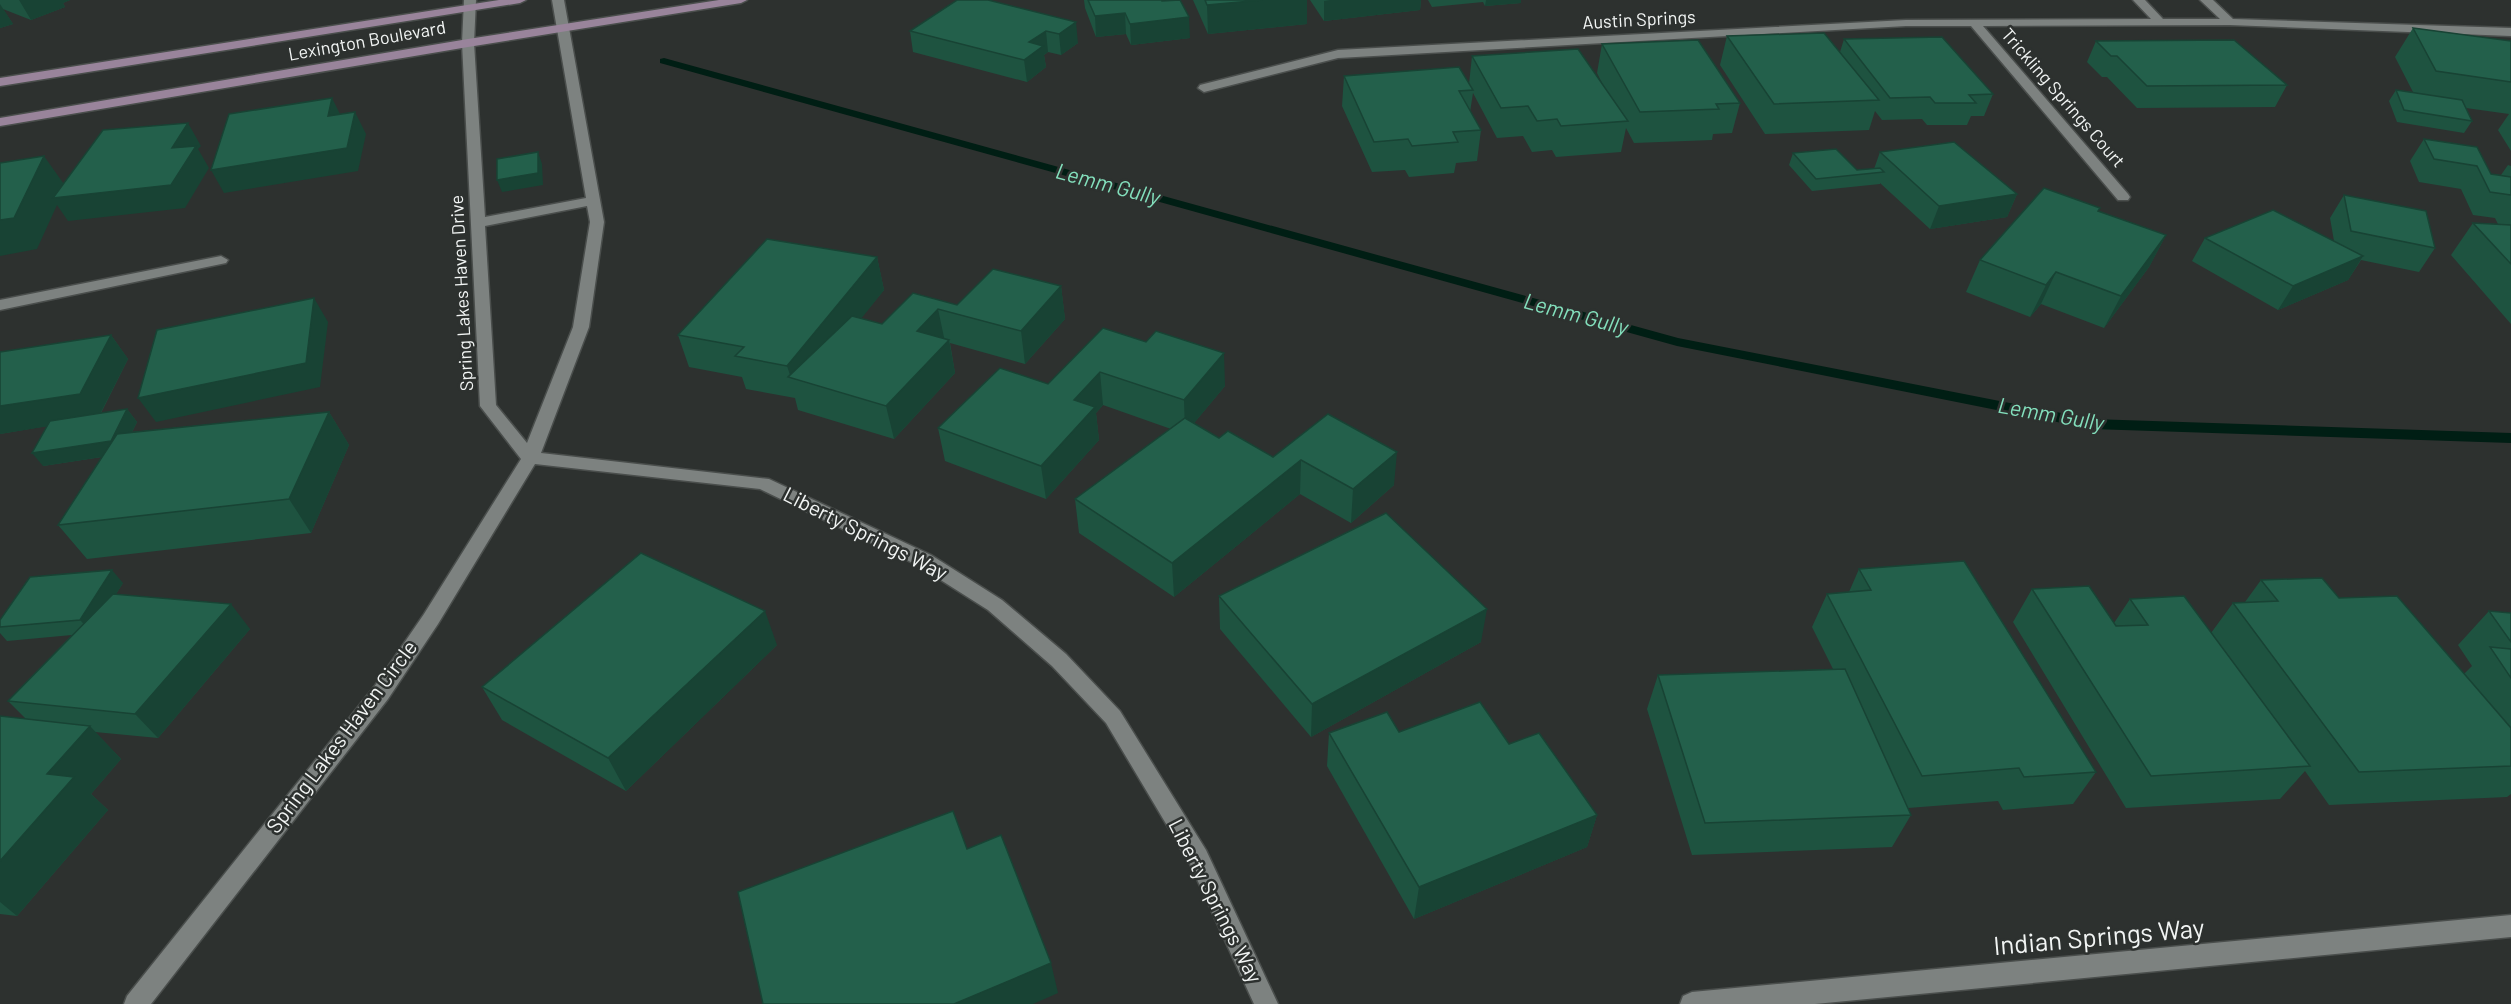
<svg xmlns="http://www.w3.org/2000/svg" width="2511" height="1004" font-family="Barlow,sans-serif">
	<rect width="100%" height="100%" fill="#2d312f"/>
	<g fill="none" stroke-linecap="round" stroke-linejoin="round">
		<path fill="#001e14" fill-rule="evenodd" d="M664,58L1678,338L2092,419L2511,433V443L2092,429L1677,346L660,63V59Z"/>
		<defs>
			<g id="street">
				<path d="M464,0H476L474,43L485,217L586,198L552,0H564L604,222L589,327L541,453L769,479L931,555L1002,600L1066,654L1120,711L1206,850L1278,1004H1254L1190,864L1106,723L1052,666L988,610L917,565L760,489L535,464L438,624L388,699L151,1004H124L127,996L374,687L424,614L521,459L480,406L462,43ZM587,206L590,222L573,327L527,443L496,405L485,226Z"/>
				<path d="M2133,0H2145L2163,19H2220L2200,0H2213L2233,19L2511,28V36L2230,25L1983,26L2128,194L2130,197L2128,200H2118L1971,26H1906L1338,58L1204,92L1198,88L1200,85L1338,50L1906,20L2151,19Z"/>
				<path d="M221,256L228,260L226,263L0,310V300Z"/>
				<path d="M2511,915V937L1815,1004H1680L1683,996L1692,992Z"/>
			</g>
			<g id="secondary">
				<path d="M499,0H526L520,3L0,86V78Z"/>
				<path d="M719,0H747L741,3L468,47L0,126V118L468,39Z"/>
			</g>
		</defs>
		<use href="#street" stroke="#4a4e4c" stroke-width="3"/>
		<use href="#secondary" stroke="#4a4e4c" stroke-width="3"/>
		<use href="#street" fill="#7d8280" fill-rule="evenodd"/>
		<use href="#secondary" fill="#99849b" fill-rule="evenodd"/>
	</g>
	<g fill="#1e5340">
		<path d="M0,0H70L63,3L65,7L31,20L3,9L13,24L0,28Z"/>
		<path d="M988,0L1078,43L1061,55L1048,52L1044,55L1046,67L1027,82L913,52L910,31Z"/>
		<path d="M1084,0H1162L1190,38L1131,45L1126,34L1096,37L1085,8Z"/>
		<path d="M1193,0H1307V24L1208,34Z"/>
		<path d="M1310,0H1421L1420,10L1324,21Z"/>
		<path d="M1428,0H1521V3L1485,6L1483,2L1432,7Z"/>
		<path d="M2413,28L2511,41V151L2498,130L2509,114L2466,108L2472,121L2464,133L2397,122L2389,101L2396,90L2413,92L2395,57Z"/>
		<path d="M1727,36L1840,52L1844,39L1993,94L1984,116H1971L1967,125H1927L1922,119L1882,120L1875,111L1869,130L1765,134L1720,65Z"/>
		<path d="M2096,41L2287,85L2275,107L2137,108L2107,77H2102L2087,62Z"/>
		<path d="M1602,44L1740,103L1732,133L1713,134L1712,140L1634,143L1626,128L1621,152L1556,157L1552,150L1532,152L1523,136L1497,138L1473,93L1470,112L1481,130L1477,161L1456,163L1454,173L1409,177L1405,170L1372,172L1342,106L1344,76L1469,84L1472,56L1604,87L1597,73Z"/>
		<path d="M2424,139L2491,174L2501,175L2508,165L2511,166V324L2451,255L2473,223L2498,224L2495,218L2473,215L2461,189L2419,182L2410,161Z"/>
		<path d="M1880,152L2017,194L2007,217L1930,229L1880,183V184L1812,191L1789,165L1793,153L1857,170L1874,169Z"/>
		<path d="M2344,195L2435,248L2419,272L2361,260L2348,280L2278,310L2192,261L2205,238L2334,241L2330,218Z"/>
		<path d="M2098,211L2166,235L2149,267L2104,328L2041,304L2030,317L1966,292L1980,260Z"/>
		<path d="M877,257L884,290L861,318L882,324L913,293L957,305L1061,286L1065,319L1025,364L950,343L955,373L894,439L798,410L795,398L746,389L742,377L689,367L678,335Z"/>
		<path d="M1103,328L1225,386L1194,423L1219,438L1273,457L1328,414L1394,485L1351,523L1300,494L1174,597L1079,533L1075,499L1171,429L1103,405L1096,413L1099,440L1046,499L945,461L938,428L1048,384Z"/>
		<path d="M111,335L128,359L101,413L127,409L137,422L132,432L329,412L349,445L311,533L87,559L58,525L102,457L43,466L47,426L0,434V352Z"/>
		<path d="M1859,569L2096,772L2073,804L2003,810L1998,801L1908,808L1911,815L1892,847L1692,855L1647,709L1658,675L1833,669L1812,627L1827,594L1849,592Z"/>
		<path d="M2261,580L2339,598L2464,674L2472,666L2458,645L2489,611L2511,613V794L2507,797L2329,805L2305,771L2280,799L2126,808L2013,622L2032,589L2114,623L2130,599L2211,633L2233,603L2245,602Z"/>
		<path d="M123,583L116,594L250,629L158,738L95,732L121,759L91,794L108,810L17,916L0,914V716L26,719L8,701L72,635L7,641L0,633V620Z"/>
		<path d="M1219,596L1481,642L1311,737L1220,629Z"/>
		<path d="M777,645L626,791L502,720L482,687Z"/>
		<path d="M1399,732L1509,744L1597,815L1587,847L1414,919L1327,766L1329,733Z"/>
	</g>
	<g fill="#184334">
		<path d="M19,0H70L63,3L65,7L31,20Z"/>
		<path d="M1262,0H1307V24L1208,34L1207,5Z"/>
		<path d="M1330,0H1421L1420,10L1324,21V1Z"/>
		<path d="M1486,0H1521V3L1485,6Z"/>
		<path d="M0,4L13,24L0,28Z"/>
		<path d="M1125,13L1126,34L1096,37L1095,16Z"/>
		<path d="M1189,17L1190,38L1131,45L1130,24Z"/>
		<path d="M1076,22L1078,43L1061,55L1059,34Z"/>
		<path d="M1046,31L1048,52L1044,55L1046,67L1027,82L1024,60L1029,42Z"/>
		<path d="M332,98L343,120L328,116Z"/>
		<path d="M355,112L366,134L358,171L224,193L211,170Z"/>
		<path d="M188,123L201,146L198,149L209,168L185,208L68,221L57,205L37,249L0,256V220L44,156L66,187L172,148Z"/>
		<path d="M538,152L542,164L543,185L502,192L497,180Z"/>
		<path d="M2017,194L2007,217L1930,229L1939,206Z"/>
		<path d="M2166,235L2149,267L2104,328L2121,296Z"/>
		<path d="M2363,256L2348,280L2278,310L2293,286Z"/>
		<path d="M877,257L884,290L810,383L791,378L787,366Z"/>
		<path d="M2056,272L2041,304L2030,317L2046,285Z"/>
		<path d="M1061,286L1065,319L1025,364L1021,331Z"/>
		<path d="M314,298L328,322L320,387L156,422L138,398Z"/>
		<path d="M938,309L945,342L917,331Z"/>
		<path d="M111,335L128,359L98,418L0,434V406Z"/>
		<path d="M949,340L955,373L894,439L886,406Z"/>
		<path d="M1224,353L1225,386L1185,434L1184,400Z"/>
		<path d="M1100,372L1103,405L1096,413L1099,440L1046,499L1041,466L1074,400Z"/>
		<path d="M127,409L137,422L121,454L43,466L32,453Z"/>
		<path d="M329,412L349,445L311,533L289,499Z"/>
		<path d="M1397,452L1394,485L1351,523L1353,489Z"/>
		<path d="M1301,460L1300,494L1174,597L1172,563Z"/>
		<path d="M112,570L123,583L92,633L80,620Z"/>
		<path d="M231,604L250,629L158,738L135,714Z"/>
		<path d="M1487,609L1481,642L1311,737L1312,704Z"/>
		<path d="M765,611L777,645L626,791L608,758Z"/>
		<path d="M90,726L121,759L91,794L108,810L17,916L0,902V861L47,774Z"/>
		<path d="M1597,815L1587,847L1414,919L1419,887Z"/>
		<path d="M1051,963L1058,993L1033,1004H954Z"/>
	</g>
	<g fill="#23604b" stroke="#184334" stroke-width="1.5">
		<path d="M957,0H988L1076,22L1059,34L1046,31L1029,42L1043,46L1024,60L910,31Z"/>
		<path d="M1088,0H1162V1L1180,0L1189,17L1130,24L1125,13L1095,16Z"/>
		<path d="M1205,0H1262L1207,5Z"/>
		<path d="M2413,28L2511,41V82L2436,71Z"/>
		<path d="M1824,33L1879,100L1774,104L1727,36Z"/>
		<path d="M1942,37L1993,94L1969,95L1976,103H1935L1930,97L1890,98L1844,39Z"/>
		<path d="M1698,40L1740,103L1716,104L1719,109L1640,112L1602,44Z"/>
		<path d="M2234,40L2287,85L2147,86L2117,56H2111L2096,41Z"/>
		<path d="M1578,49L1628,121L1561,126L1557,119L1537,121L1528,106L1501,108L1472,56Z"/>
		<path d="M1459,67L1473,90L1459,91L1481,130L1453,132L1458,142L1412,146L1408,139L1374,142L1344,76Z"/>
		<path d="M2396,90L2462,100L2472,121L2404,110Z"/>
		<path d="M332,98L328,116L355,112L347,148L211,170L229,114Z"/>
		<path d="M188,123L172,148L196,146L171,185L53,198L103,130Z"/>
		<path d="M2424,139L2477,147L2491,174L2511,177V195L2490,192L2477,166L2434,159Z"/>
		<path d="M1954,142L2017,194L1939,206L1880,152Z"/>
		<path d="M1836,149L1857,170L1880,168L1884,172L1816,179L1793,153Z"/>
		<path d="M538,152V173L497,180V159Z"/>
		<path d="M44,156L14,218L0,220V163Z"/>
		<path d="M2044,188L2100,208L2098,211L2166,235L2121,296L2056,272L2046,285L1980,260Z"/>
		<path d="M2344,195L2426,211L2435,248L2351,231Z"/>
		<path d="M2273,210L2363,256L2293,286L2205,238Z"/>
		<path d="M2473,223L2511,225V264Z"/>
		<path d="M767,239L877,257L787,366L735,356L744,347L678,335Z"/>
		<path d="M993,269L1061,286L1021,331L938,309L917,331L949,340L886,406L788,377L852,316L882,324L913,293L957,305Z"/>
		<path d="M314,298L306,363L138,398L157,330Z"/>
		<path d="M1103,328L1146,342L1156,331L1224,353L1184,400L1100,372L1074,400L1095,407L1041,466L938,428L1000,368L1048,384Z"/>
		<path d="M111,335L80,394L0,406V352Z"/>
		<path d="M127,409L111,441L32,453L50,421Z"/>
		<path d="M329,412L289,499L58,525L117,434Z"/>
		<path d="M1328,414L1397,452L1353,489L1301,460L1172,563L1075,499L1185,418L1219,438L1228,431L1273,457Z"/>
		<path d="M1386,513L1487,609L1312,704L1219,596Z"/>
		<path d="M641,553L765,611L608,758L482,687Z"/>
		<path d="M1964,561L2096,772L2024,777L2019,768L1922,776L1827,594L1871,590L1859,569Z"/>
		<path d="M112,570L80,620L0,627V620L30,577Z"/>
		<path d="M2322,578L2339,598L2397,596L2511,728V766L2359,772L2233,603L2278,601L2261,580Z"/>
		<path d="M2089,586L2116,626L2148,625L2130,599L2184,596L2310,766L2151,776L2032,589Z"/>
		<path d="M113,594L231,604L135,714L8,701Z"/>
		<path d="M2489,611L2511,613V642Z"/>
		<path d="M2490,647L2511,649V678Z"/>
		<path d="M1845,669L1911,815L1705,823L1658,675Z"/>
		<path d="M1480,702L1509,744L1539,733L1597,815L1419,887L1329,733L1387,712L1399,732Z"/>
		<path d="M0,716L90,726L47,774L74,777L0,861Z"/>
		<path d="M953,811L967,849L1001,835L1051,963L954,1004H763L738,892Z"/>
	</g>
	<g text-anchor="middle" stroke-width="5" stroke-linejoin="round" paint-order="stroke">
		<g font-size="18" fill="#f2f5f4" stroke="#2d312f">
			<text transform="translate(1639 20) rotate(-3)" y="6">Austin Springs</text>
			<text transform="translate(367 41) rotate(-10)" y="6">Lexington Boulevard</text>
			<text transform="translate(2063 98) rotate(49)" y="6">Trickling Springs Court</text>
			<text transform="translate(462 293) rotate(-93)" y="6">Spring Lakes Haven Drive</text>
		</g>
		<g font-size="21" fill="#f2f5f4" stroke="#2d312f">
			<text transform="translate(865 534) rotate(27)" y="7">Liberty Springs Way</text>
			<text transform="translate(342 737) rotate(-53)" y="7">Spring Lakes Haven Circle</text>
			<text transform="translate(1215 901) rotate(63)" y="7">Liberty Springs Way</text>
		</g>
		<g font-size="22" font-style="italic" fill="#83dfbc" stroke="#2d312f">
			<text transform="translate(1108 184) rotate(15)" y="8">Lemm Gully</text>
			<text transform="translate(1576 314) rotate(15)" y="8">Lemm Gully</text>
			<text transform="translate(2051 414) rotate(10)" y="8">Lemm Gully</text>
		</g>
		<g font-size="26" fill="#f2f5f4" stroke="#2d312f">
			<text transform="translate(2099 937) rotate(-5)" y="9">Indian Springs Way</text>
		</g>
	</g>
</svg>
